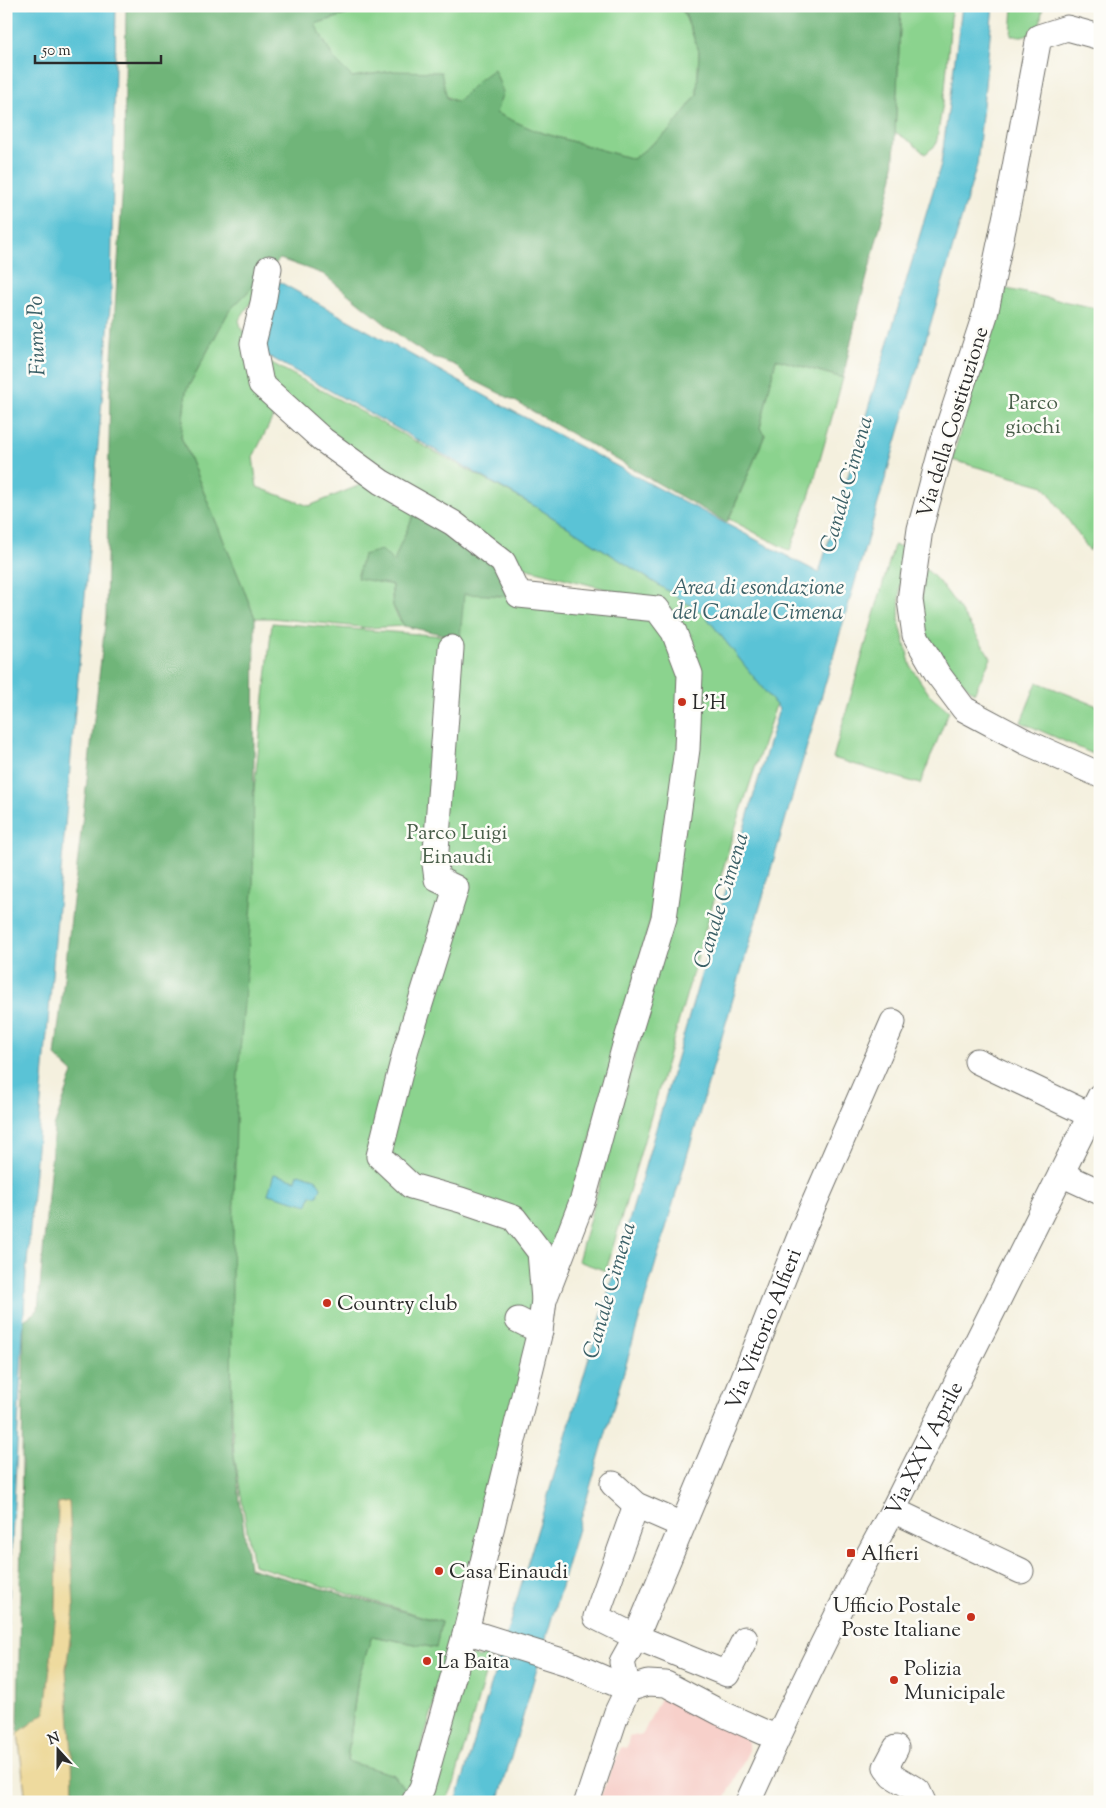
<svg xmlns="http://www.w3.org/2000/svg" width="1106" height="1808" font-family="'Sorts Mill Goudy',serif">
	<rect width="100%" height="100%" fill="#fdfcf7"/>
	<filter id="ink" filterUnits="userSpaceOnUse"><feTurbulence type="fractalNoise" baseFrequency=".02" numOctaves="2"/><feDisplacementMap in="SourceGraphic" scale="10" xChannelSelector="R" yChannelSelector="G"/><feConvolveMatrix kernelMatrix="1 2 1 2 8 2 1 2 1" color-interpolation-filters="sRGB"/></filter>
	<filter id="wash" filterUnits="userSpaceOnUse"><feTurbulence type="fractalNoise" baseFrequency=".0096" numOctaves="4" result="noise"/><feDisplacementMap in="SourceGraphic" scale="20" xChannelSelector="R" yChannelSelector="G"/><feGaussianBlur stdDeviation="1.12" result="paint"/><feColorMatrix in="noise" values="0 0 0 0 0 0 0 0 0 0 0 0 0 0 0 0 0 1.4 0 .05"/><feComposite in="paint" operator="in"/></filter>
	<g filter="url(#wash)">
		<rect width="100%" height="100%" fill="#f4f0de"/>
		<path fill="#f7d0ca" d="M661,1696L742,1734L748,1742L749,1750L724,1802H598L621,1747L627,1748L629,1737L643,1734Z"/>
		<g fill="#8bd38e" stroke="#5b7f5c">
			<path d="M351,6H661L683,11L699,51L697,95L671,130L633,159L536,131L495,113L480,79L458,102L393,71L352,77L334,59L314,24L348,14Z"/>
			<path d="M901,6H952L945,90L936,145L925,154L911,142L895,132Z"/>
			<path d="M1013,6H1043L1039,31L1022,36H1011Z"/>
			<path d="M255,285L253,299L239,320L242,331L261,333L259,356L538,508L704,614L776,705L732,838L606,1271L578,1261L647,1013L702,677L660,603L517,566L277,409L253,457L257,487L309,506L370,481L417,508C403,539 387,570 393,605C394,612 400,620 404,626L369,628L272,618H255L242,585L181,437L186,391L229,311Z"/>
			<path d="M1002,288L1100,309V523L1090,551L1044,486L952,460Z"/>
			<path d="M776,359L843,378L812,488L790,551L729,519L765,435L760,428Z"/>
			<path d="M894,545L908,548L900,588L899,621L911,667L929,694L949,711L920,784L833,758Z"/>
			<path d="M923,568C943,578 977,637 991,658L974,693L934,654L921,617Z"/>
			<path d="M463,592L654,613L686,689L661,881L473,1569L408,1794L394,1775L347,1762L358,1678L372,1636L436,1648L441,1622L253,1565L234,1454L232,1419L229,1211L242,902L272,623L445,636Z"/>
			<path d="M1037,682L1100,707V757L1021,722Z"/>
			<path d="M487,1651L491,1654L454,1784L446,1802H417L470,1656H475L479,1658Z"/>
		</g>
		<g fill="#70b579" stroke="#4e7052">
			<path d="M126,6H351L348,14L315,24L334,59L352,77L393,71L441,72L447,98L457,102L480,79L494,69L503,92L496,113L536,131L633,159L670,130L697,95L699,51L684,11L661,6H901L893,177L855,323L843,378L776,359L760,428L765,435L727,523L513,400L467,377L455,365L429,356L409,343L323,274L280,259L229,311L186,391L181,437L242,585L255,618L253,892L237,1088L232,1277L231,1434L249,1568L441,1622L436,1648L372,1636L358,1678L347,1761L394,1775L408,1794L404,1802H73L72,1754L66,1669L74,1610L69,1501L58,1503L56,1613L45,1713L18,1733L24,1320L38,1310L54,1127L73,1073L55,1056L106,616L110,389L124,166Z"/>
			<path d="M417,508L499,564L511,596L464,594L460,638L404,626L393,606L392,585L357,578L363,555L382,550L394,562L400,545Z"/>
		</g>
		<path fill="#eeda9e" stroke="#8c8264" d="M69,1501L74,1610L66,1669L72,1754L73,1802H26L18,1733L45,1713L56,1613L58,1503Z"/>
		<g fill="#5ac3d6" stroke="#427780">
			<path d="M6,6H116L111,297L26,1275L6,1654Z"/>
			<path d="M962,6H993L977,165L498,1802H456L576,1402L779,709L704,614L538,508L256,349L276,280L509,409L819,573L941,164Z"/>
			<path d="M298,1173L315,1178L321,1187L318,1196L311,1195L308,1205L268,1194L274,1174L296,1180Z"/>
		</g>
	</g>
	<g filter="url(#ink)">
		<g fill="none" stroke-linecap="round" stroke-linejoin="round">
			<defs>
				<g id="minor">
					<path d="M1100,37L1067,28L1039,37L1008,205L985,315L944,440L920,529L910,600L915,635L937,673L964,709L1026,742L1100,775"/>
					<path d="M269,268L263,303L253,343L261,384L323,440L381,482L453,523L503,562L519,595L657,609L674,632L690,674L687,749L664,918L624,1049L583,1199L544,1300"/>
					<path d="M977,1061L1090,1115"/>
					<path d="M1061,1174L1100,1192"/>
					<path d="M518,1320L540,1331"/>
					<path d="M613,1484L636,1505L682,1525"/>
					<path d="M636,1505L596,1617L636,1637L727,1674L745,1639"/>
					<path d="M893,1510L1021,1571"/>
					<path d="M466,1631L568,1663L628,1689L648,1683L666,1684L721,1713L777,1738"/>
					<path d="M896,1748L886,1767L893,1776L918,1791L923,1802"/>
					<path d="M414,1802L422,1788L466,1631L540,1331L544,1300L540,1252L514,1218L461,1200L411,1186L379,1156L406,1049L456,888L437,879L435,864L451,648"/>
					<path id="s1" d="M587,1802L617,1712L628,1689L622,1662L636,1637L739,1390L802,1231L893,1022"/>
					<path id="s2" d="M748,1802C793,1703 840,1605 893,1510L1100,1096"/>
				</g>
			</defs>
			<use href="#minor" stroke="#71706a" stroke-width="27"/>
			<use href="#minor" stroke="#fff" stroke-width="25"/>
		</g>
	</g>
	<g fill="#c8321e" stroke="#fdfcf7" stroke-width="2">
		<circle cx="682" cy="702" r="5"/>
		<circle cx="327" cy="1303" r="5"/>
		<rect x="846" y="1548" width="10" height="10" rx="2.5"/>
		<circle cx="439" cy="1571" r="5"/>
		<circle cx="971" cy="1617" r="5"/>
		<circle cx="427" cy="1661" r="5"/>
		<circle cx="894" cy="1680" r="5"/>
	</g>
	<g text-anchor="middle" stroke-width="5" stroke-linejoin="round" paint-order="stroke">
		<g font-size="21" fill="#485d49" stroke="#fdfcf7">
			<text x="1033" y="409">Parco<tspan x="1033" dy="24">giochi</tspan></text>
			<text x="457" y="839">Parco Luigi<tspan x="457" dy="24">Einaudi</tspan></text>
		</g>
		<g font-size="21" fill="#2b2b2b" stroke="#fdfcf7">
			<text transform="translate(952 422) rotate(-73)" y="7">Via della Costituzione</text>
			<text dy="7" stroke="none"><textPath href="#s1" startOffset="510">Via Vittorio Alfieri</textPath></text>
			<text dy="7" stroke="none"><textPath href="#s2" startOffset="395">Via XXV Aprile</textPath></text>
		</g>
		<g font-size="21" fill="#2b2b2b" stroke="#fdfcf7" text-anchor="start">
			<text x="692" y="709">L'H</text>
			<text x="337" y="1310">Country club</text>
			<text x="861" y="1560">Alfieri</text>
			<text x="449" y="1578">Casa Einaudi</text>
			<text x="961" y="1612" text-anchor="end">Ufficio Postale<tspan x="961" dy="24">Poste Italiane</tspan></text>
			<text x="437" y="1668">La Baita</text>
			<text x="904" y="1675">Polizia<tspan x="904" dy="24">Municipale</tspan></text>
		</g>
		<g font-size="22" font-style="italic" fill="#3b6067" stroke="#fdfcf7">
			<text transform="translate(35 336) rotate(-92)" y="8">Fiume Po</text>
			<text transform="translate(845 484) rotate(-74)" y="8">Canale Cimena</text>
			<text x="758" y="594">Area di esondazione<tspan x="758" dy="25">del Canale Cimena</tspan></text>
			<text transform="translate(720 900) rotate(-73)" y="8">Canale Cimena</text>
			<text transform="translate(608 1290) rotate(-74)" y="8">Canale Cimena</text>
		</g>
	</g>
	<rect width="1106" height="1808" fill="none" stroke="#fdfcf7" stroke-width="25"/>
	<g transform="translate(58 1750) rotate(339)" stroke="#fdfcf7" stroke-width="4" paint-order="stroke">
	<path d="M0-4L9 19L0 12L-9 19Z" fill="#2b2b2b"/>
	<text y="-8" font-size="14" font-weight="bold" text-anchor="middle" fill="#2b2b2b">N</text>
	</g>
	<path d="M35 55v8h126v-8" fill="none" stroke="#2b2b2b" stroke-width="2.5"/>
	<text x="42" y="55" font-size="15" fill="#2b2b2b" stroke="#fdfcf7" stroke-width="4" paint-order="stroke">50 m</text>
</svg>
